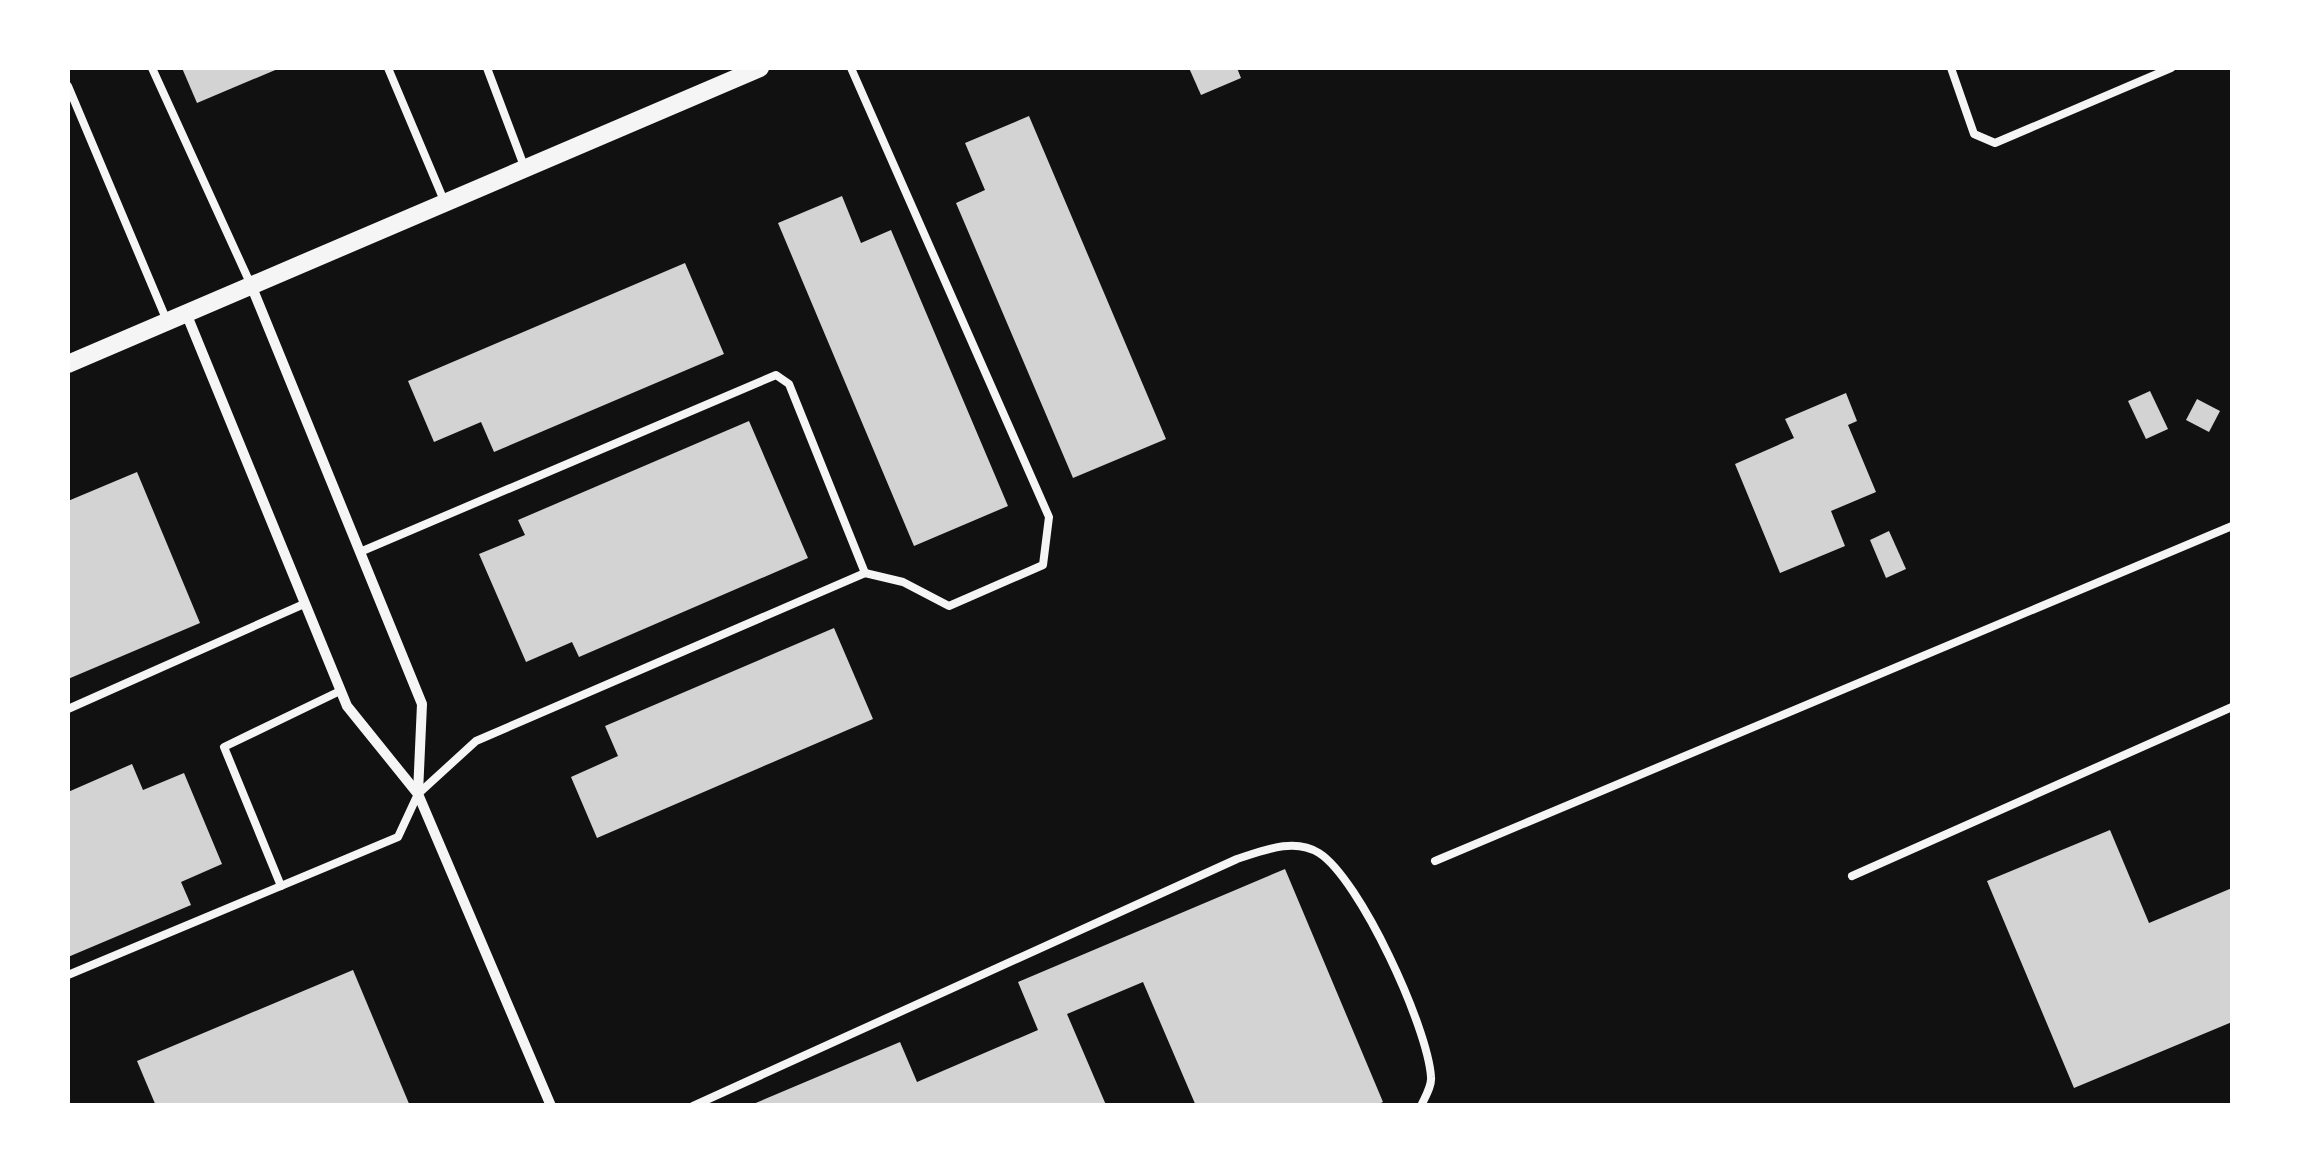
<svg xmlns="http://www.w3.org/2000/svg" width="2300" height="1173" font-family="Helvetica,sans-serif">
	<rect width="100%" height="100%" fill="#111"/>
	<g fill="#d3d3d3">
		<path d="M182,68H280L197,103Z"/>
		<path d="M1189,68H1237L1241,78L1201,95Z"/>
		<path d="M1029,116L1166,439L1073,478L956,203L985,190L965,143Z"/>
		<path d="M842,196L861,243L891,230L1008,506L914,546L778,223Z"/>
		<path d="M685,263L724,354L494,452L481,422L434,442L408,381Z"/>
		<path d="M2150,391L2168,429L2146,439L2128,401Z"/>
		<path d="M1846,393L1857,421L1848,425L1876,492L1831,511L1845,546L1780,573L1735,464L1794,438L1785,419Z"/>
		<path d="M2197,399L2220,411L2209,432L2186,420Z"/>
		<path d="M749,421L808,558L579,657L572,642L526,662L479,554L525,535L518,520Z"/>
		<path d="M137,472L200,623L68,679V501Z"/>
		<path d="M1889,531L1906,569L1886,578L1870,540Z"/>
		<path d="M834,628L873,719L597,838L571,777L618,756L605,726Z"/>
		<path d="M132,764L143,790L184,773L222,864L181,882L191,905L68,957V792Z"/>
		<path d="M2110,830L2149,923L2232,888V1022L2074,1088L1987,881Z"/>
		<path d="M1285,869L1383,1102L1374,1106H1196L1143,982L1067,1014L1106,1105H751L900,1042L917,1082L1038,1030L1018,982Z"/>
		<path d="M353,970L410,1106H156L137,1061Z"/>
	</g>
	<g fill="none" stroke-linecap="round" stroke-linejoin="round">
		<g stroke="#f5f5f5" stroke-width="8">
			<path d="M152,68L251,285"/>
			<path d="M388,68L445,203"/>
			<path d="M487,68L524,166"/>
			<path d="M1951,68L1974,134L1995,143L2171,68"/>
			<path d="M68,86L167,321"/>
			<path d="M360,552L776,375L789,384L865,573"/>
			<path d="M68,709L304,604"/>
			<path d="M1435,861L2232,526"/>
			<path d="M1852,876L2232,707"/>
			<path d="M281,886L224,747L340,691"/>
			<path d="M68,975L398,837L418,794L476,741L865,573L903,582L949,606L1043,565L1049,517L851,68"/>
			<path d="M693,1106L1237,859C1262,851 1294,837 1319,853C1360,879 1428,1028 1431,1077C1432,1086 1425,1097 1421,1106"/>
		</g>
		<g stroke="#f5f5f5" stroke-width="10">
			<path d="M251,285L422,704L418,793"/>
			<path d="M186,313L347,706L418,794L551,1106"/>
		</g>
		<path stroke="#f5f5f5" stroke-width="18" d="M68,364L760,68"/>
	</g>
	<rect width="2300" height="1173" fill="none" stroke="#ffffff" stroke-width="140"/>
</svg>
